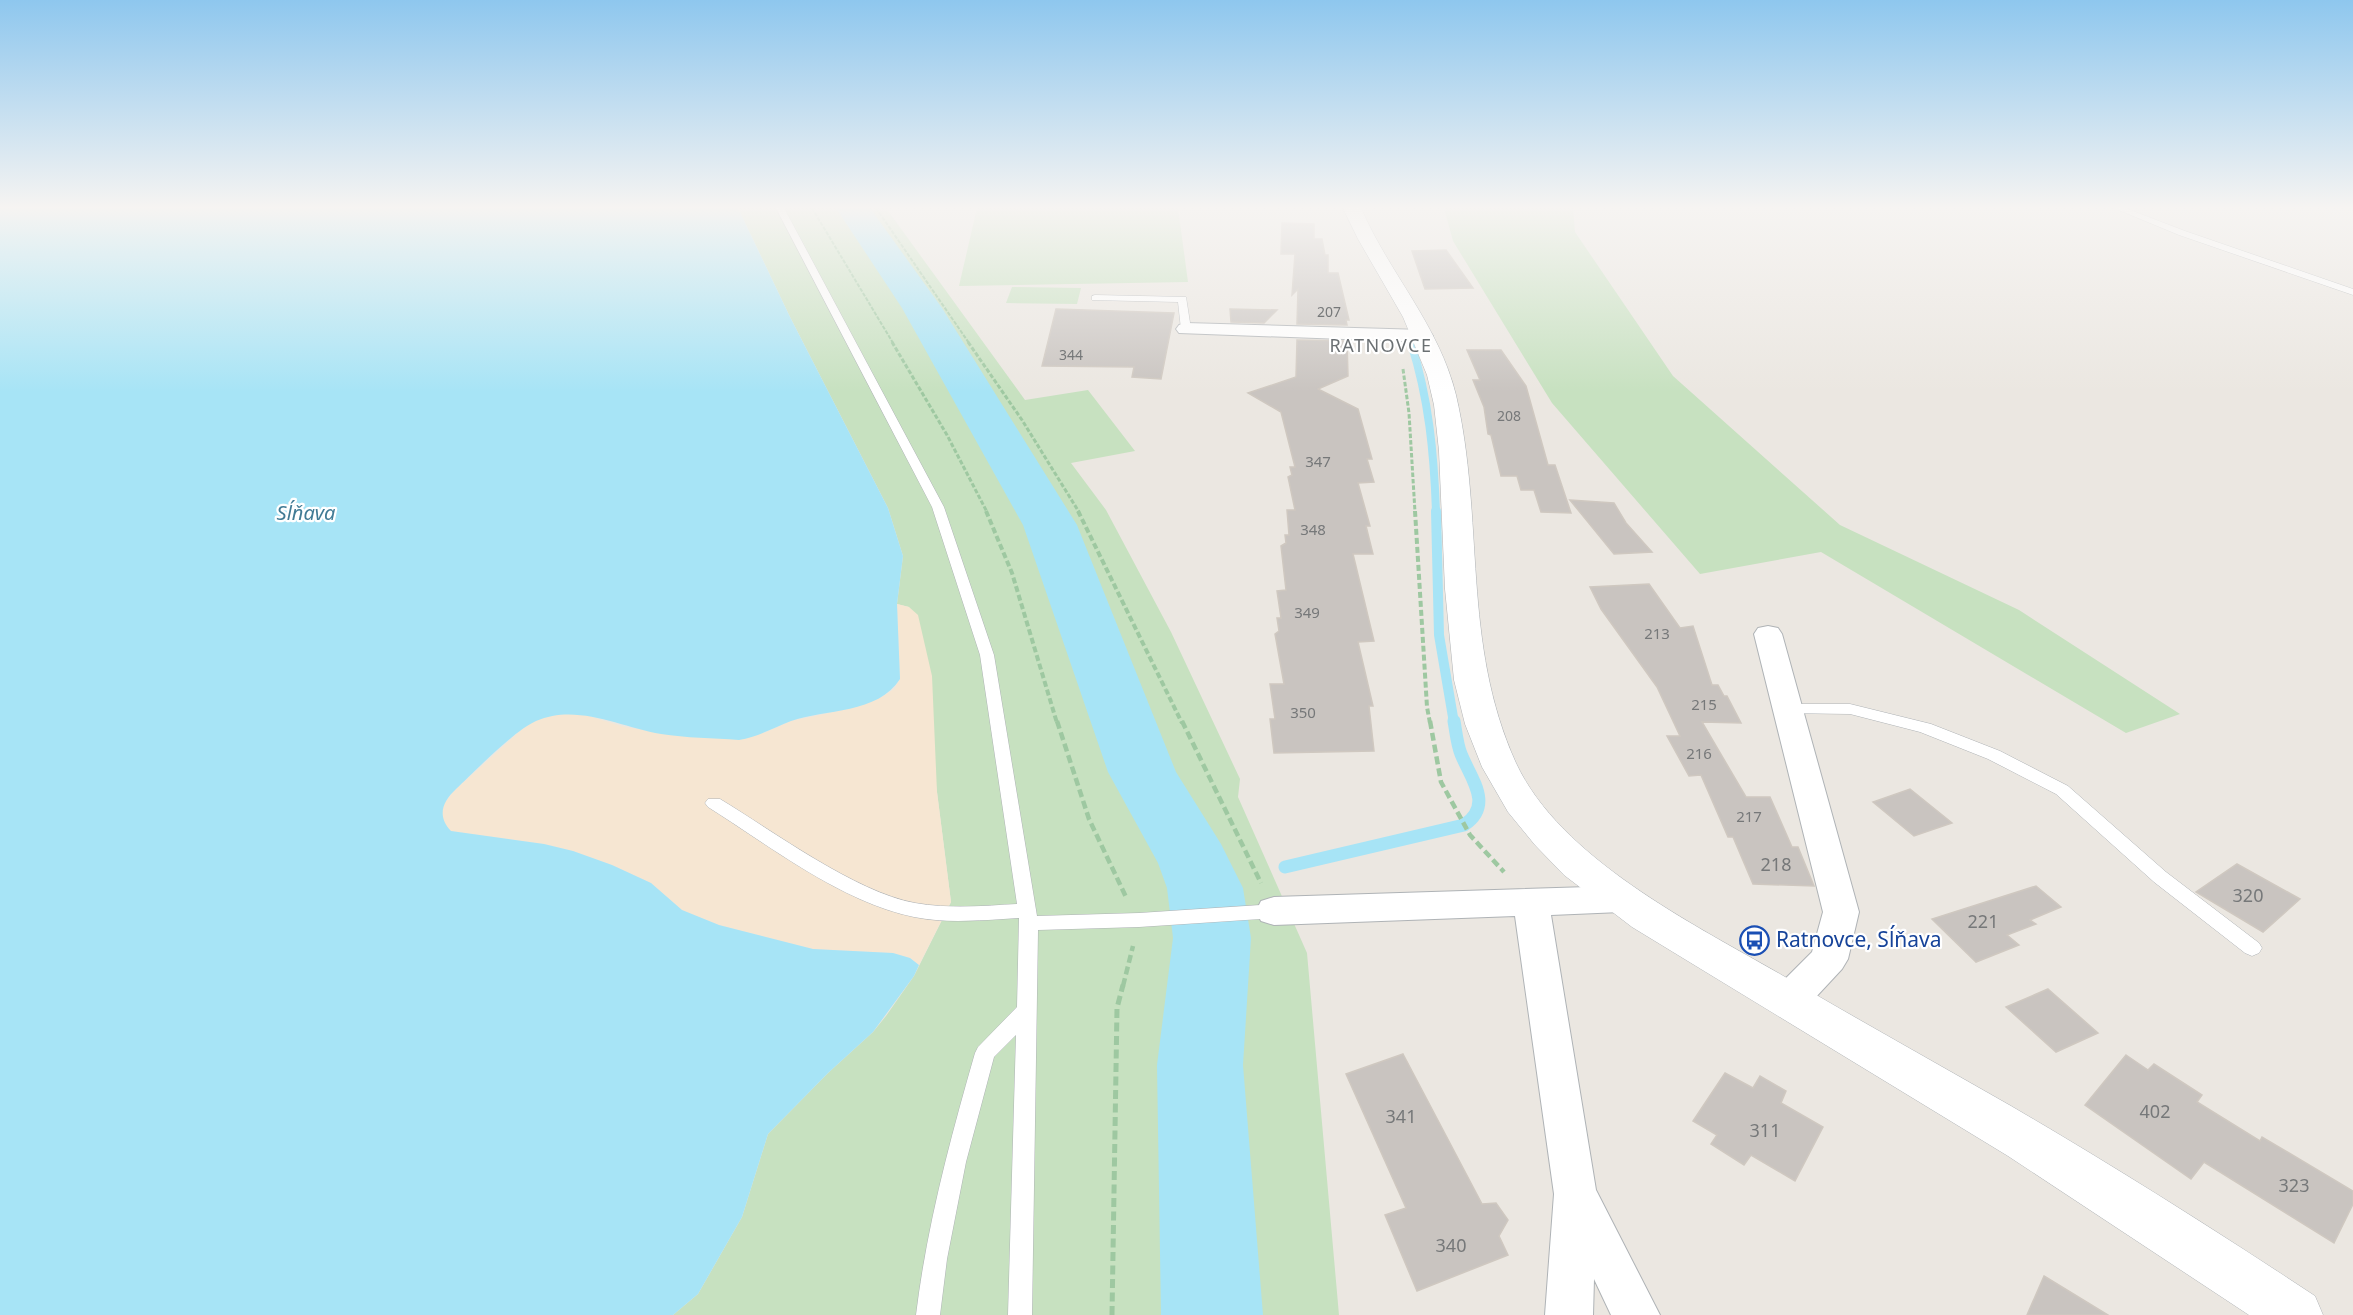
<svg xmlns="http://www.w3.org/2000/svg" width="2353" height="1315" font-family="'Noto Sans',sans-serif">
	<rect width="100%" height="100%" fill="#ebe7e1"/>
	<g fill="#c7e1c0">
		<path d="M738,208H886L1025,400L1088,390L1135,451L1071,463L1106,510L1171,632L1240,779L1238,797L1307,953L1339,1315H673L698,1294L742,1217L768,1134L828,1073L873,1032L886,1016L914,976L951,902L937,792L909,607L897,604L903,556L888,508L790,317Z"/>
		<path d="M977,208H1178L1188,282L959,286Z"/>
		<path d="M1444,208H1573L1575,232L1673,376L1840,525L2019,610L2180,714L2126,733L1821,552L1700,574L1552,403L1453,241Z"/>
		<path d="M1012,287L1081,288L1077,304L1006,303Z"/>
	</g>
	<path fill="#f6e6d2" d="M897,604L909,607L918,615L932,676L937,792L951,902L919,965L910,958L893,953L813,949L719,925L682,910L651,883L612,865L573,851L544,844L451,831L445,825L441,814L443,805L454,791L520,731L534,721L549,716L570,713L585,715L625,727L690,737L764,733L791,721L848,709L882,697L894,689L900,679Z"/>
	<path fill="#a7e4f6" d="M0,208H738L790,317L888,508L903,556L897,604L900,679C878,714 825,709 791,721C773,728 757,737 739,740C713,738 686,738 661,734C620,727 577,703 536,721C515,730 474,772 456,789C442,802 437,816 451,831L544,844L573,851L612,865L651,883L682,910L719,925L813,949L893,953L910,958L919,965L914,976L873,1032L828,1073L768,1134L742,1217L698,1294L673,1315H0Z"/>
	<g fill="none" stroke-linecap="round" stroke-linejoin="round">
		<path stroke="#a7e4f6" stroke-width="8" d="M1411,343C1429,399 1434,454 1436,512"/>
		<path stroke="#a7e4f6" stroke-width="10" d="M1436,511L1439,635L1454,723"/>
		<g stroke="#a7e4f6" stroke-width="13">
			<path d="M1285,867L1464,825C1494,805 1471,779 1461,754C1457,744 1456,732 1454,721"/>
			<path d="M1202,880L1224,877"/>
		</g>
		<path fill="#a7e4f6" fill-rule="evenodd" d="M836,208H870L942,308L1077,525L1176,772L1221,844L1243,888L1251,938L1243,1065L1263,1315H1161L1157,1065L1173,938L1167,888L1158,863L1108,772L1023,525L902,308Z"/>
	</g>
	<g fill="#c9c4c0" stroke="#cfc8c0" stroke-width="1.5">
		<path d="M1282,223L1314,224V239H1322L1325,255H1328V273H1338L1349,320H1346L1347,325L1297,324L1298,289L1292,295L1295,254H1281Z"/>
		<path d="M1446,250L1473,288L1425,289L1412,251Z"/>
		<path d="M1056,309L1174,313L1161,379L1132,377L1134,367L1042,366Z"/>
		<path d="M1230,309L1277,310L1264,323L1231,322Z"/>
		<path d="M1297,340L1347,341L1348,376L1318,389L1358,409L1372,459H1367L1374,482L1358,483L1370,526H1366L1373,554H1353L1374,641L1358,642L1373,706H1369L1374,751L1274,753L1270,719H1275L1270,684H1284L1275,634L1279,631L1277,618H1281L1277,591L1286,590L1281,546L1286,543L1285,535H1289L1287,510H1295L1288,477L1292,475L1290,467H1295L1281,412L1248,393L1296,377Z"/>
		<path d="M1467,350H1501L1526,386L1548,465H1555L1571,513L1541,512L1534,490H1521L1517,476H1501L1491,435L1488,434L1484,407L1473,380H1480Z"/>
		<path d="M1570,500L1614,503L1626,523L1652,552L1614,554Z"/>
		<path d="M1649,584L1680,628L1693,626L1712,685H1718L1724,696H1727L1741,723L1702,722L1746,797H1770L1792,847H1798L1814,886L1753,884L1733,837H1728L1701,775L1689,776L1667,736H1680L1657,687L1601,609L1590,587Z"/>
		<path d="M1910,789L1952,823L1914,836L1873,802Z"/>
		<path d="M2237,864L2300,899L2263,932L2196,892Z"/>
		<path d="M2036,886L2061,907L2030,920L2036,924L2007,935L2019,945L1976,962L1932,919Z"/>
		<path d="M2048,989L2098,1033L2056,1052L2006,1007Z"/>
		<path d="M1403,1054L1482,1204L1496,1203L1508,1220L1499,1236L1508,1255L1417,1291L1385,1215L1406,1208L1346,1074Z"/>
		<path d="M2126,1055L2148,1070L2154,1064L2202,1095L2197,1102L2260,1141L2262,1137L2353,1191V1204L2334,1243L2204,1162L2191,1179L2085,1105Z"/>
		<path d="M1725,1073L1753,1088L1760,1076L1786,1091L1781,1103L1823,1127L1795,1181L1751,1155L1744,1165L1711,1144L1717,1135L1693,1121Z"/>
		<path d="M2044,1276L2108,1315H2027Z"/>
	</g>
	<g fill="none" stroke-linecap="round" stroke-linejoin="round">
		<defs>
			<g id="service">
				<path d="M776,208H784L944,507L994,655L1037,916L1139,913L1274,904L1281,906L1283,911L1281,916L1274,918L1139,927L1038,930L1032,1315H1008L1016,1035L994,1057L966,1162L947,1259L940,1315H916C927,1225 950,1140 975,1053L978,1047L1017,1007L1019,918C984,920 948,924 914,917C841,902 770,846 708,807L705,803L708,799H720C773,831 855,892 915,903C949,909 983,906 1017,904L980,655L932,507Z"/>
				<path d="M2114,208H2125L2185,231L2353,289V295L2179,235Z"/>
				<path d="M1095,295L1186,297L1191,329L1186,332L1181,329L1178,302L1092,300V296Z"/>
				<path d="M1787,704H1850L1931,724L2000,751L2068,786L2166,872L2259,943L2262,948L2259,953L2252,956L2245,953L2154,882L2056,794L1988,759L1920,732L1850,714L1781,713L1779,709Z"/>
			</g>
			<g id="minor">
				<path d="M1186,323L1423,330L1430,332L1433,336L1430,340L1423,342L1179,333L1176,329L1179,325Z"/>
				<path d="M1768,626L1778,628L1782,634L1859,912L1848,959L1842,969L1802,1012L1788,1017L1774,1012L1769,1001L1774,990L1812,952L1823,912L1754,634L1758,628Z"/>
				<path d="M1621,886L1634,890L1639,899L1634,908L1621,912L1551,915L1596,1190L1660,1315H1611L1594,1279L1593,1315H1545L1554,1194L1515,916L1274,925L1261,921L1256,911L1261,901L1274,897Z"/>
			</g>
			<path id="secondary" d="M1343,208H1361C1389,273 1439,325 1456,395C1485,519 1461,642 1516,763C1560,858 1693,924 1780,974C1857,1019 1934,1062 2011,1106C2114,1166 2215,1230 2315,1296L2323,1315H2249L2008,1156L1632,927L1564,875L1535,845L1508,812L1482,767L1465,724L1454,680L1445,589L1439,451L1434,405L1427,375L1403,317L1358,239Z"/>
		</defs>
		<use href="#service" stroke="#afb3b6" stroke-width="1"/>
		<use href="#minor" stroke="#afb3b6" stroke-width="2"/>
		<use href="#secondary" stroke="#b1b5b8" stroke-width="1"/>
		<g stroke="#9ec8a1" stroke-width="2" stroke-dasharray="4 1.5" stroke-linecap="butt">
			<path d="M812,208L893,343"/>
			<path d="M876,208L969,343"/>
		</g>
		<g stroke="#9ec8a1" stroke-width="3" stroke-dasharray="4.5 2" stroke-linecap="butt">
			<path d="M892,342L947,435L987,512"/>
			<path d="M968,342L1022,420L1079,512"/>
			<path d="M1403,369L1409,413L1415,512"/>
		</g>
		<g stroke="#9ec8a1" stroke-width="4" stroke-dasharray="6 3" stroke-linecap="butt">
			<path d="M986,511L1012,573L1057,723"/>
			<path d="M1078,511L1182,723"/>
			<path d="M1415,511L1427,707L1430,723"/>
		</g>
		<g stroke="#9ec8a1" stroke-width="4.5" stroke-dasharray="8 4" stroke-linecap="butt">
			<path d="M1057,721L1089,819L1126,897"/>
			<path d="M1182,721L1261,883"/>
			<path d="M1430,721L1441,782L1470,835L1504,872"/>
			<path d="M1123,986L1133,946"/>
		</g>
		<path stroke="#9ec8a1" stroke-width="5" stroke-dasharray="9 4.5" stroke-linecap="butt" d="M1112,1315L1117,1008L1123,985"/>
		<use href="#service" fill="#fff" fill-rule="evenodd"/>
		<use href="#minor" fill="#fff" fill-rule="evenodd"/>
		<use href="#secondary" fill="#fff" fill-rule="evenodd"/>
	</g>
	<linearGradient id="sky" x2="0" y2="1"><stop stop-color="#8ec7ee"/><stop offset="0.53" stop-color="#f6f4f2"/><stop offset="1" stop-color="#f6f4f2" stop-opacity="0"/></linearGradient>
	<rect width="2353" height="392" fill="url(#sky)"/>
	<defs>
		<symbol id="bus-ring" viewBox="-11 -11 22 22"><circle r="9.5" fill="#fff" stroke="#1a4fb4" stroke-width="1.5"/><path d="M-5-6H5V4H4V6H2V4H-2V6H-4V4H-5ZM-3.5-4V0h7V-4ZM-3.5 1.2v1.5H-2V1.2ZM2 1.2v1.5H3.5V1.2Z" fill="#1a4fb4"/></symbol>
	</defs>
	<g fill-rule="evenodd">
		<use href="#bus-ring" x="1738" y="924" width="33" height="33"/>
	</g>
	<g text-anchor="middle" stroke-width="4.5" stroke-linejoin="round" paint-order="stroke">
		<g font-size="14" fill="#767879">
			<text x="1329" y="317">207</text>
			<text x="1071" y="360">344</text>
			<text x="1509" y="421">208</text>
		</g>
		<g font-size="15" fill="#767879">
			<text x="1318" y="467">347</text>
			<text x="1313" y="535">348</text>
			<text x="1307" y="618">349</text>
			<text x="1657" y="639">213</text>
			<text x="1704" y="710">215</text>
			<text x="1303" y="718">350</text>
			<text x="1699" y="759">216</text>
			<text x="1749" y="822">217</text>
		</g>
		<g font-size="18" letter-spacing="1.5" fill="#6b7073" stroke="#fff">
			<text x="1381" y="352">RATNOVCE</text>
		</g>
		<g font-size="18" fill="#767879">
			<text x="1776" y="871">218</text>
			<text x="2248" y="902">320</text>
			<text x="1983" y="928">221</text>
			<text x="2155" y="1118">402</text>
			<text x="1401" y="1123">341</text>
			<text x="1765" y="1137">311</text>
			<text x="2294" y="1192">323</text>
			<text x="1451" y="1252">340</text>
		</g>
		<g font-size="20" font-style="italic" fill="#417b95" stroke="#fff">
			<text x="306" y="520">Sĺňava</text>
		</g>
		<g font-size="21" fill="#164399" stroke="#fff" text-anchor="start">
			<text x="1776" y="947">Ratnovce, Sĺňava</text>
		</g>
	</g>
</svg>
